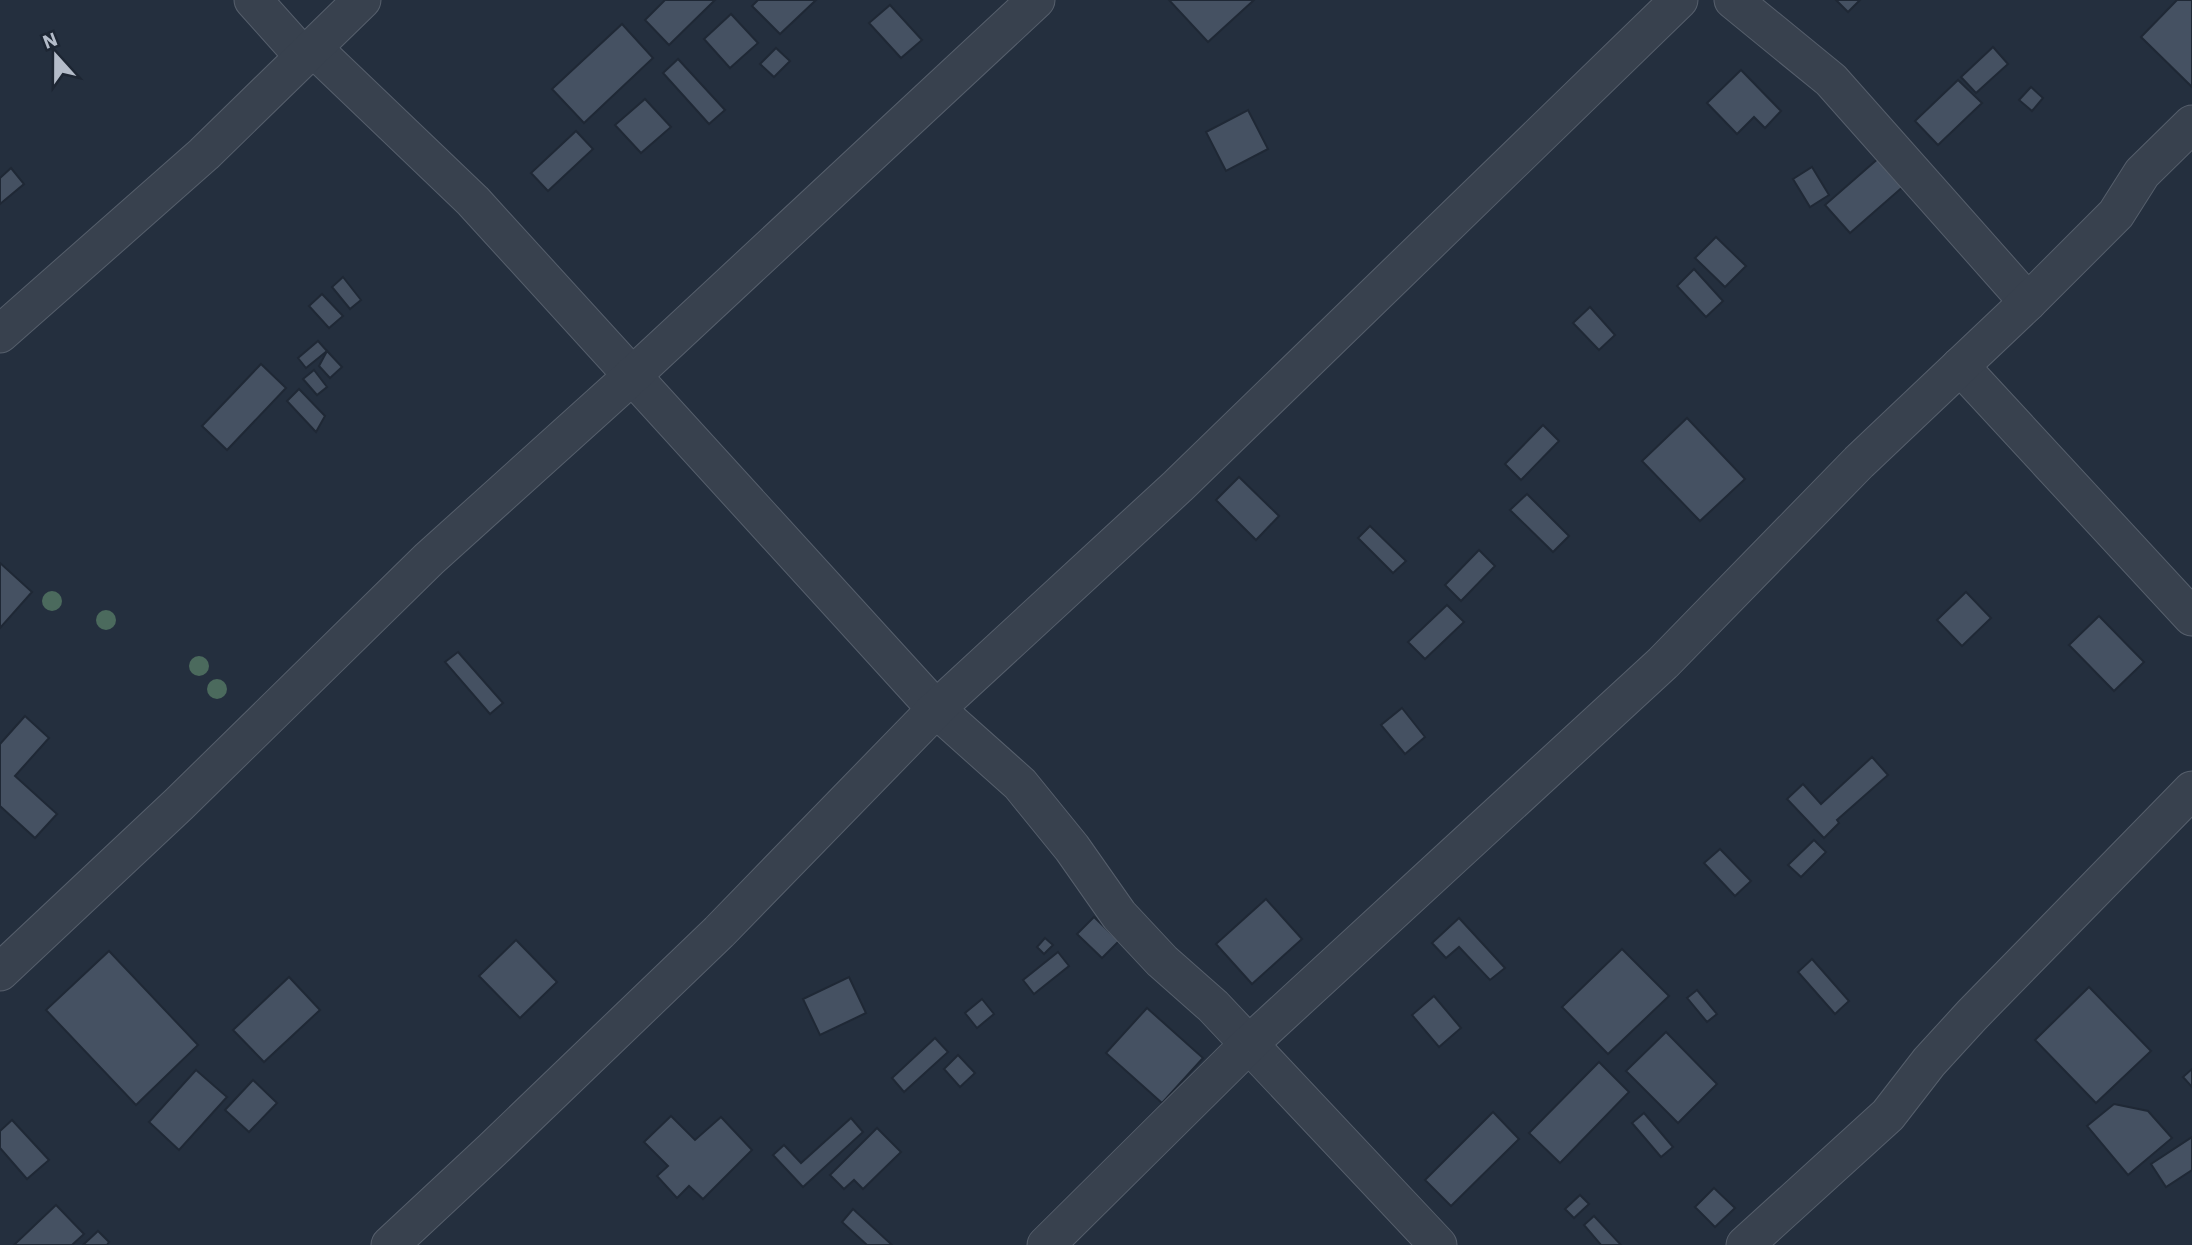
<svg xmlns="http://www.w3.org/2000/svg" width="2192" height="1245" font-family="'IBM Plex Sans',sans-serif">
	<rect width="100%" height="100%" fill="#242f3e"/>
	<g fill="#455162" stroke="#1f2835" stroke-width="2">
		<path d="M665,0H715L669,45L645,20Z"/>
		<path d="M758,0H816L780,34L752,6Z"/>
		<path d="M1169,0H1254L1208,42Z"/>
		<path d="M1836,0H1860L1848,12Z"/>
		<path d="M2177,0H2192V87L2141,37Z"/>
		<path d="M890,5L922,40L901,58L869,23Z"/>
		<path d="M731,14L758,43L730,68L704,39Z"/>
		<path d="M622,24L653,58L584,123L552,89Z"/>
		<path d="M1993,47L2008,64L1976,93L1961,77Z"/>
		<path d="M776,48L790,61L774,77L760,64Z"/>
		<path d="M678,59L725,110L709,124L663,73Z"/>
		<path d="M1741,70L1781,111L1765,128L1754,117L1737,134L1707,103Z"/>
		<path d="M1958,80L1982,103L1938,145L1915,121Z"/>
		<path d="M2031,87L2043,98L2032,111L2019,100Z"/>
		<path d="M645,99L671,127L641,153L615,125Z"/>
		<path d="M1248,110L1268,149L1226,171L1206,132Z"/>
		<path d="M576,131L593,149L548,191L531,173Z"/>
		<path d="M1880,157L1905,185L1850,233L1825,205Z"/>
		<path d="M1812,167L1829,195L1810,207L1793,179Z"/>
		<path d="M11,168L24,184L0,204V178Z"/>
		<path d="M1716,237L1746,266L1725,287L1695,258Z"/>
		<path d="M1694,269L1723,301L1706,317L1677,286Z"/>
		<path d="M343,277L361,300L350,309L332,287Z"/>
		<path d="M322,294L343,316L329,328L309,306Z"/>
		<path d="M1590,307L1615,335L1599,350L1573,323Z"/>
		<path d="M318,341L327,351L306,368L298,358Z"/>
		<path d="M327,351L342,367L330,378L319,366Z"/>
		<path d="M261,364L286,388L227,450L202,426Z"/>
		<path d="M314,370L327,387L317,395L303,379Z"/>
		<path d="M299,389L325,416L316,432L287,401Z"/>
		<path d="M1687,418L1745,479L1700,521L1642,461Z"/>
		<path d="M1543,425L1559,441L1521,480L1505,464Z"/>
		<path d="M1239,477L1279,516L1256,540L1216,500Z"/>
		<path d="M1527,494L1569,536L1553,552L1510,510Z"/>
		<path d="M1370,526L1406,561L1393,573L1358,538Z"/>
		<path d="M1479,550L1495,566L1461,601L1445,585Z"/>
		<path d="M0,563L32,592L0,628Z"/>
		<path d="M1966,592L1991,618L1962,646L1937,620Z"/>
		<path d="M1447,605L1464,622L1425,659L1408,642Z"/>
		<path d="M2099,616L2144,662L2114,691L2069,645Z"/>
		<path d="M458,652L503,703L490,714L445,662Z"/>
		<path d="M1402,708L1425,737L1405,754L1381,725Z"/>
		<path d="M25,716L49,738L15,776L57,814L35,838L0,806V744Z"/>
		<path d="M1872,757L1888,775L1837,820L1839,823L1824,838L1787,799L1803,784L1821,804Z"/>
		<path d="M1814,840L1826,852L1801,877L1788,865Z"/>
		<path d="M1720,849L1751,881L1735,896L1704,863Z"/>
		<path d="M1266,899L1302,939L1252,984L1216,944Z"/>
		<path d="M1094,917L1119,941L1102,958L1077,934Z"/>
		<path d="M1459,918L1505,968L1490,980L1459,947L1446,958L1432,943Z"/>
		<path d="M1045,938L1053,945L1044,954L1037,947Z"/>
		<path d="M516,940L557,982L520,1018L479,976Z"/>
		<path d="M1622,949L1669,996L1608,1054L1562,1007Z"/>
		<path d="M109,951L198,1045L136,1105L46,1010Z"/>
		<path d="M1058,952L1069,966L1034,994L1023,980Z"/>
		<path d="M1812,959L1849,1001L1835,1014L1798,972Z"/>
		<path d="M289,977L320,1010L264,1062L233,1030Z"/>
		<path d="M849,977L866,1013L820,1035L803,999Z"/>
		<path d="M2089,987L2151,1051L2096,1103L2035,1040Z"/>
		<path d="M1697,990L1717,1014L1707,1022L1687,998Z"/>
		<path d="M1434,996L1461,1028L1439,1047L1412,1015Z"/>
		<path d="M982,999L994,1014L977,1028L965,1013Z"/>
		<path d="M1147,1008L1203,1058L1162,1103L1106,1053Z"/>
		<path d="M1666,1032L1717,1084L1678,1123L1626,1071Z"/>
		<path d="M935,1038L948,1052L904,1092L892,1078Z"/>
		<path d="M958,1055L975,1073L960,1087L944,1069Z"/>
		<path d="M1599,1062L1629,1092L1560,1163L1529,1133Z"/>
		<path d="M2192,1069V1087L2183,1077Z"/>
		<path d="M196,1070L227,1097L179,1150L149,1122Z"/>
		<path d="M253,1080L277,1103L249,1132L225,1110Z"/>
		<path d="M2114,1104L2148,1111L2172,1138L2128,1175L2087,1126Z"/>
		<path d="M1493,1112L1519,1139L1451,1206L1425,1180Z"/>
		<path d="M1644,1113L1673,1147L1661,1157L1632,1123Z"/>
		<path d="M671,1116L695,1140L721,1117L752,1150L703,1199L689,1186L677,1198L657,1176L668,1166L644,1142Z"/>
		<path d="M851,1118L863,1132L803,1187L773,1155L784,1145L801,1163Z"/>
		<path d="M12,1120L49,1160L27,1179L0,1148V1131Z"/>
		<path d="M877,1128L901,1152L863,1189L854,1180L844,1189L830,1175Z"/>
		<path d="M2192,1137V1170L2166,1187L2151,1164Z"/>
		<path d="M1714,1188L1735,1208L1715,1227L1695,1207Z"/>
		<path d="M1580,1195L1589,1204L1574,1218L1565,1209Z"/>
		<path d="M56,1205L84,1234L72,1245H14Z"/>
		<path d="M853,1209L892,1245H867L842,1222Z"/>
		<path d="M1594,1216L1621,1245H1601L1584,1225Z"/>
		<path d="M98,1231L109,1242L107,1245H83Z"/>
	</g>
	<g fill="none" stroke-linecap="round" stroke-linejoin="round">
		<defs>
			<g id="minor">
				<path d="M253,0L304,57"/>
				<path d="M1733,0L1831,80L2028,302"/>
				<path d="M313,48L473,201L936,709L1020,784L1072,848L1119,915L1162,961L1213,1006L1438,1245"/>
				<path d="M0,334L204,154L362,0"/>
				<path d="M1960,366L2192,617"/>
				<path d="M0,972L179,804L429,559L633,375L1036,0"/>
				<path d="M390,1245L492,1150L719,932L936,709L1178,486L1679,0"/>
				<path d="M1046,1245L1249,1044L1663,663L1859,462L2028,302L2116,214L2142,173L2192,124"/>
				<path d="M1745,1245L1888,1115L1929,1062L1972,1015L2192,790"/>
			</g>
		</defs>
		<use href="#minor" stroke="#565f6c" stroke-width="39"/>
		<use href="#minor" stroke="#38414e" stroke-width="37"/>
	</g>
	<g fill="#4b6a5d">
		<circle cx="52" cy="601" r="10"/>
		<circle cx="106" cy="620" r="10"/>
		<circle cx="199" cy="666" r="10"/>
		<circle cx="217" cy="689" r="10"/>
	</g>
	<g transform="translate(56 56) rotate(339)" stroke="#1d2633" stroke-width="5" paint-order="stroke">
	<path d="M0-5L12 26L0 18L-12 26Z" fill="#b4bcc9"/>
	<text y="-10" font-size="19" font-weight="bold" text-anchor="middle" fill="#b4bcc9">N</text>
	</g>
</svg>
